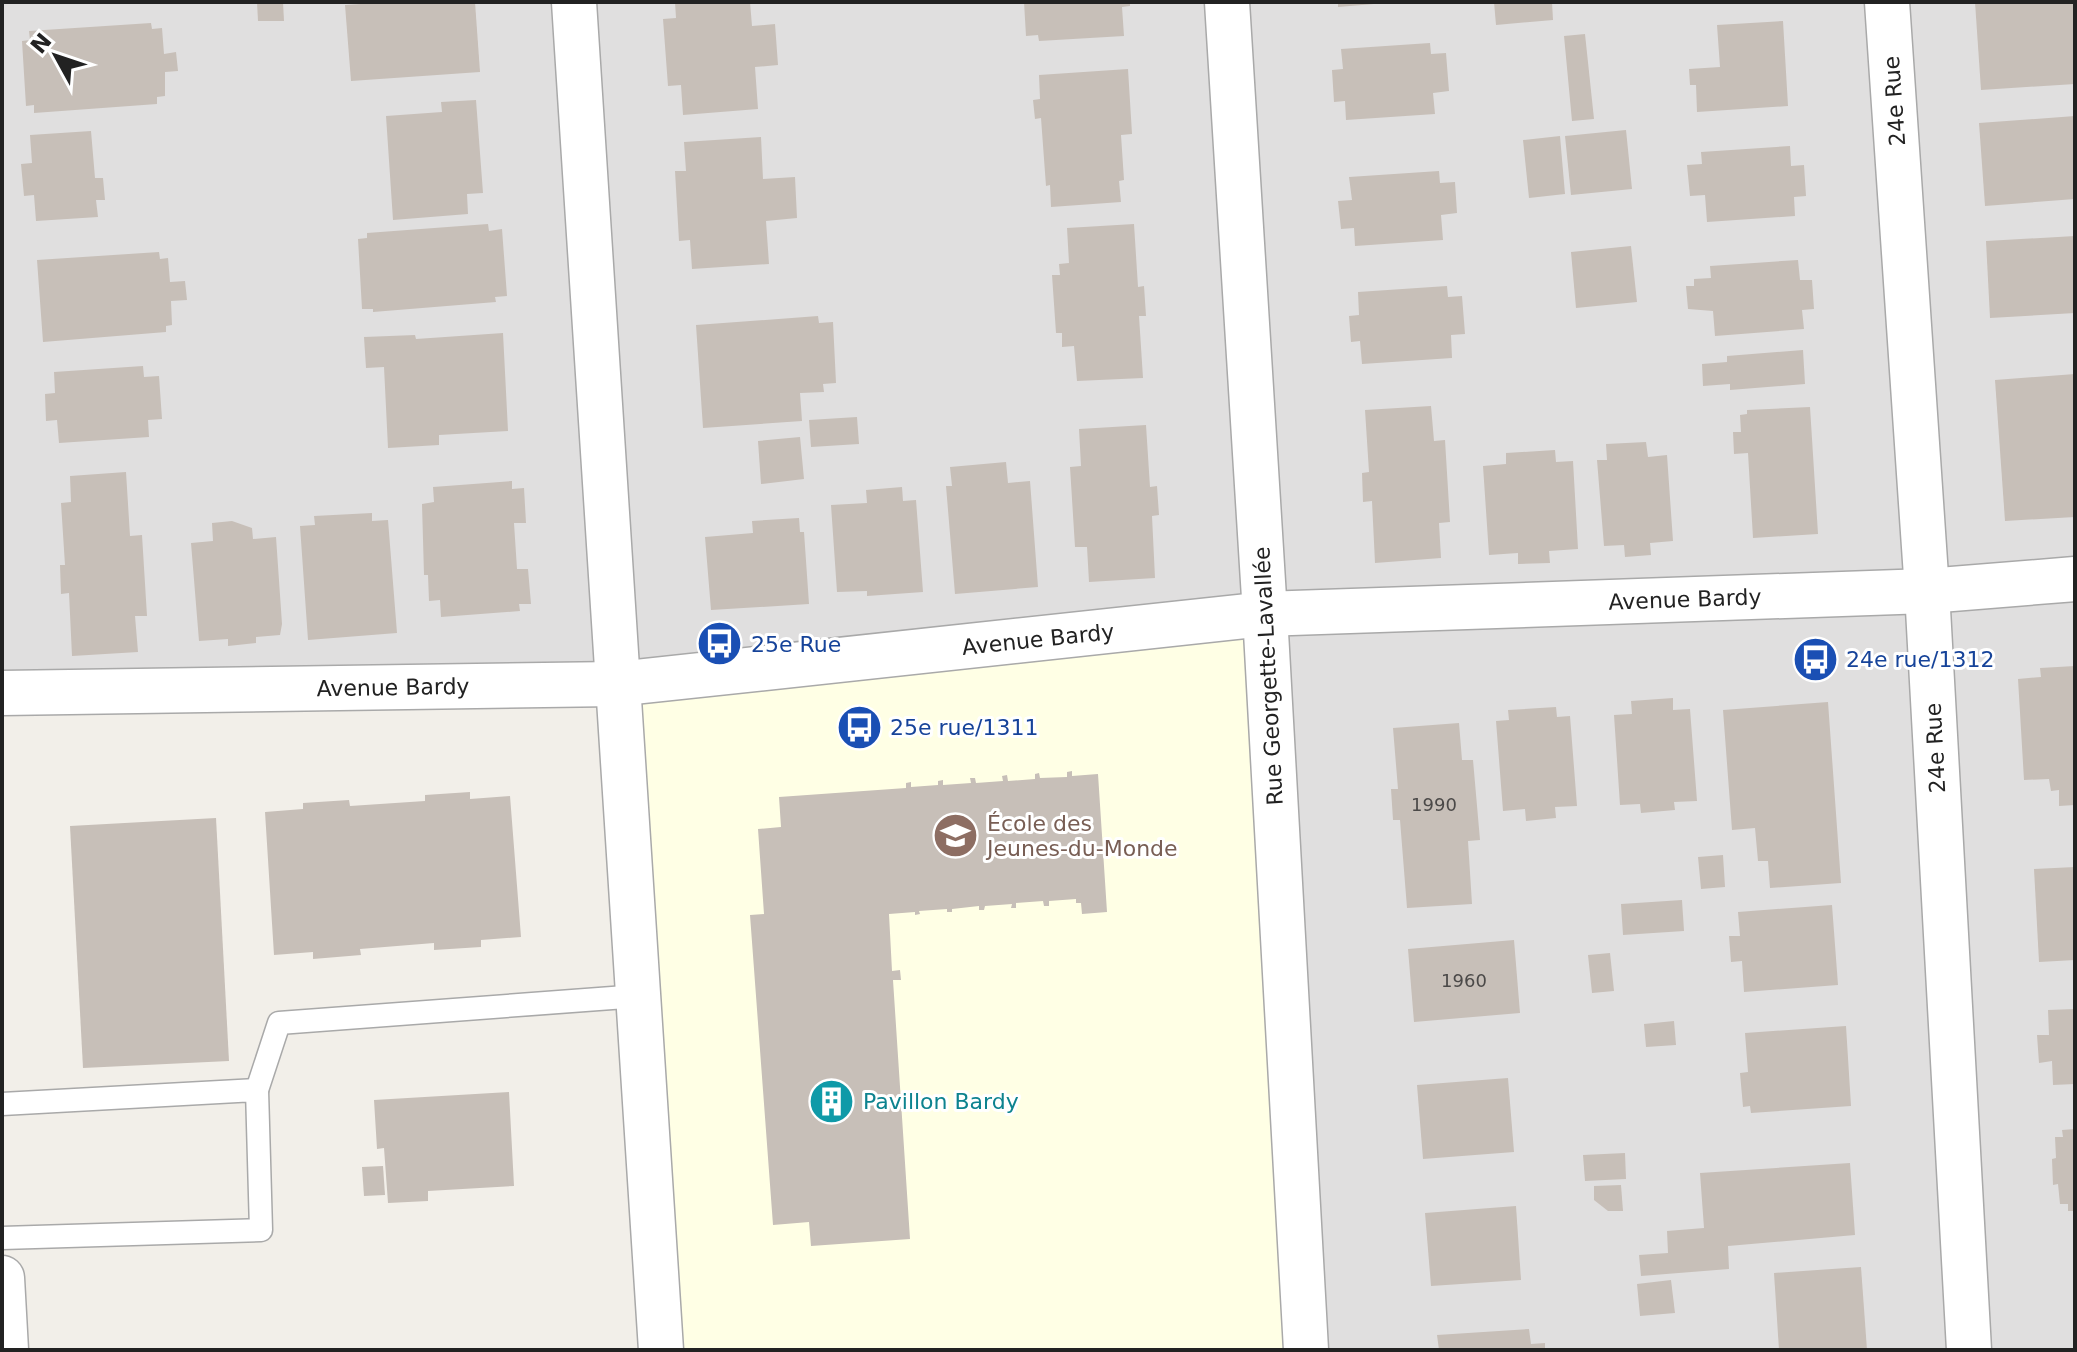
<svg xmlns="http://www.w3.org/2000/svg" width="2077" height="1352" font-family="'DejaVu Sans',sans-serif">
	<rect width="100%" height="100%" fill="#f2efe9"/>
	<path fill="#e0dfdf" d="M2,2H2075V1350H1306L616,684L2,693Z"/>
	<path fill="#ffffe5" d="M1265,614L1306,1350H669L616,684Z"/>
	<g fill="#c7bfb8">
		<path d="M257,2H283L284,21H258Z"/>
		<path d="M392,2H475L480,72L351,81L345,5Z"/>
		<path d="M675,2H750L752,26L775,24L778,65L755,67L758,109L683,115L681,85L668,86L663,19L676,18Z"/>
		<path d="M1024,2H1130V6L1122,7L1124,36L1039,41L1038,35L1026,36Z"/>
		<path d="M1338,2H1374V4L1338,7Z"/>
		<path d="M1494,2H1552L1553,20L1496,25Z"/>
		<path d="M1975,2H2075V84L1981,90Z"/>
		<path d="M1783,21L1788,106L1697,112L1696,85H1690L1689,69L1720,67L1717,25Z"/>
		<path d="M151,23L152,29L162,28L164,54L176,52L178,71L165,72V96L157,97V104L34,113V105L26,106L22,41L30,40L29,31Z"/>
		<path d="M1585,34L1594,119L1572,121L1564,36Z"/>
		<path d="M1430,43L1431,54L1446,53L1449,91L1433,93L1435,114L1346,120L1345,101L1334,102L1332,70L1343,69L1341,49Z"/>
		<path d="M1128,69L1132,134L1121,135L1124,180L1119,181L1121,202L1051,207L1050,185L1046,186L1041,118L1035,119L1033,100L1040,99L1039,75Z"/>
		<path d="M476,100L483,193L467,194L468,214L393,220L386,116L442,112L441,102Z"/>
		<path d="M2075,116V199L1985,206L1979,123Z"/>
		<path d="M1626,130L1632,189L1571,195L1565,136Z"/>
		<path d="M91,131L95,178H103L105,200H96L98,217L36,221L34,195L24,196L21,164L32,163L30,135Z"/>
		<path d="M1560,136L1565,194L1529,198L1523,140Z"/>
		<path d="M761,137L763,179L795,177L797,218L766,221L769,264L692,269L690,240L679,241L675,171H686L684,142Z"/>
		<path d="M1790,146L1791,166L1804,165L1806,196L1794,197L1795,216L1707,222L1705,195L1690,196L1687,165L1702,164L1701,152Z"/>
		<path d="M1439,171L1440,183L1455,182L1457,213L1441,215L1443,240L1355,246L1354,228L1341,229L1338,201L1352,200L1349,177Z"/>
		<path d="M488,224L489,231L502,229L507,296L495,297L496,302L373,312V309H362L358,239L367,238V233Z"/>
		<path d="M1134,224L1138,287L1144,286L1146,316H1139L1143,378L1077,381L1074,346L1062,347V333H1056L1052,275H1060L1059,264L1069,263L1067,228Z"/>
		<path d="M2075,236V313L1990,318L1986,241Z"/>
		<path d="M1631,246L1637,302L1576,308L1571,252Z"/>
		<path d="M159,252L160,259L168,258L170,282L185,281L187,300L171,301L172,325L166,326V332L43,342L37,260Z"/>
		<path d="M1798,260L1800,280H1812L1814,309L1802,310L1804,329L1715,336L1713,311L1688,309L1686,286H1694V279L1711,278L1710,266Z"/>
		<path d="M1447,286L1448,297L1462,296L1465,334L1451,335L1452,358L1362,364L1360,341L1351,342L1349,316L1359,315L1358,292Z"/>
		<path d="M818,316L819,323L833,322L836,383L823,384L824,392L800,393L802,421L703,428L696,325Z"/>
		<path d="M503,333L508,431L439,435V445L388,448L384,367L366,368L364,337L415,335L416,339Z"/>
		<path d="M1803,350L1805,384L1730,390V384L1703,386L1702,364L1727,362V356Z"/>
		<path d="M143,366L144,377L159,376L162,419L148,420L149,437L59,443L57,420L46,421L45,394L55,393L54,372Z"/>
		<path d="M2075,374V517L2005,521L1995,380Z"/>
		<path d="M1431,406L1434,441L1445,440L1450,522L1439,523L1441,558L1375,563L1372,501L1363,502L1362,473L1369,472L1365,410Z"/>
		<path d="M1810,407L1818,534L1753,538L1748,453L1734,454L1733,432H1741L1740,415L1747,414V410Z"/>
		<path d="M857,417L859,444L811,447L809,420Z"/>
		<path d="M1146,425L1150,487L1157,486L1159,515L1152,516L1155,578L1089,582L1087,547H1075L1070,467L1081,466L1079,429Z"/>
		<path d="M800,437L804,479L761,484L758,441Z"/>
		<path d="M1646,442L1648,457L1667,455L1673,541L1650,543L1651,555L1625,557L1624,545L1604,546L1597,460H1607L1606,444Z"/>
		<path d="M1555,450L1556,462L1573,461L1578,549L1549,551L1550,563L1518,564V553L1489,555L1483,466L1506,464V453Z"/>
		<path d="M1006,462L1008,483L1030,481L1038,587L955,594L946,486H952L950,467Z"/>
		<path d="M126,472L130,536L142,535L147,616H135L138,652L72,656L69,593L61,594L60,565H65L61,503L71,502L70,476Z"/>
		<path d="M512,481V489L524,488L526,523H514L517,569H528L531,604H519L520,611L441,617L440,600L429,601L428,575H424L422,504L434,502L433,487Z"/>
		<path d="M902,487L903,501L916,500L923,592L867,596V591L837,592L831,505L867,503L866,490Z"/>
		<path d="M372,513V521L388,520L397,633L308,640L300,526L315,525L314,516Z"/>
		<path d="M799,518L800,532H804L809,604L711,610L705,537L753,533L752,521Z"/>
		<path d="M232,521L252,528L253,539L276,537L282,624L280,635L256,637V643L228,646V639L199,641L191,543L213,541L212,523Z"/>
		<path d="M2075,666V805L2059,806V790L2051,791L2049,779L2024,780L2018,679L2041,677L2040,668Z"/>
		<path d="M1673,698V710L1690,709L1697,801L1674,802L1675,810L1641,813L1640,804L1620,805L1614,715L1632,714L1631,701Z"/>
		<path d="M1828,702L1841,883L1770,888L1768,861H1758L1755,828L1732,830L1723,710Z"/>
		<path d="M1556,707L1557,717L1570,716L1577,806L1555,807L1556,818L1526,821L1525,809L1503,811L1496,721L1509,720L1508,710Z"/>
		<path d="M1459,723L1462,760H1473L1480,840L1468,841L1472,904L1407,908L1400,820H1393L1391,789H1398L1393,728Z"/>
		<path d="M1072,771V776L1098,774L1107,912L1082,914L1081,903H1076V899L1049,901V906H1044L1043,901L1016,903V908H1011L1012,904L985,906L984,910H979V906L952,909V912H947V909L919,911L920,914L915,915V912L889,914L892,971L900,970L901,980H893L910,1239L811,1246L809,1222L773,1225L750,915L764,914L758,829L781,827L779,797L906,788V783L911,782V787L938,785V781L943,780V785L971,783L970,778H975L976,783L1003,781L1002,776L1007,775L1008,781L1035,779V774L1039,773L1040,778L1067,777V772Z"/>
		<path d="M470,792V799L510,796L521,937L481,940V947L434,950V943L360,949L361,955L313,959V952L274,955L265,812L303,809V803L349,800L350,806L425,801V795Z"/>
		<path d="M216,818L229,1061L83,1068L70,826Z"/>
		<path d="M1723,855L1725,887L1701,889L1698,857Z"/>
		<path d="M2075,867V960L2039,962L2034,869Z"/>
		<path d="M1682,900L1684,931L1623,935L1621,904Z"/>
		<path d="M1832,905L1838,985L1744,992L1742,961L1731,962L1729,936H1740L1738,912Z"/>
		<path d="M1514,940L1520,1013L1414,1022L1408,949Z"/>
		<path d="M1610,953L1614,991L1592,993L1588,955Z"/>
		<path d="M2075,1009V1084L2053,1085L2052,1061L2039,1063L2037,1035H2049L2048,1010Z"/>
		<path d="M1674,1021L1676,1045L1646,1047L1644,1024Z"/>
		<path d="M1846,1026L1851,1106L1751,1113L1750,1106L1743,1107L1740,1073L1748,1072L1745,1033Z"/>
		<path d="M1508,1078L1514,1152L1423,1159L1417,1085Z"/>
		<path d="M509,1092L514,1186L428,1191V1201L388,1203L384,1148L377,1149L374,1100Z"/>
		<path d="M2075,1129V1211H2068V1204H2060L2058,1184L2053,1185L2052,1159L2056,1158L2055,1137H2063L2062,1130Z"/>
		<path d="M1625,1153L1626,1179L1585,1181L1583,1155Z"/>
		<path d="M1850,1163L1855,1235L1728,1246L1729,1269L1641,1276L1639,1255L1668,1253L1667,1231L1704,1228L1700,1173Z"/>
		<path d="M383,1166L385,1195L364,1196L362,1167Z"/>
		<path d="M1621,1185L1623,1211H1608L1594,1200V1186Z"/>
		<path d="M1516,1206L1521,1280L1431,1286L1425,1213Z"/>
		<path d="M1861,1267L1867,1350H1779L1774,1273Z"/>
		<path d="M1671,1280L1675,1313L1640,1316L1637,1284Z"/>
		<path d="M1529,1329L1531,1344L1545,1343V1350H1439L1437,1335Z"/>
	</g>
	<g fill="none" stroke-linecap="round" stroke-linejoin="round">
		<defs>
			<g id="service">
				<path d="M257,1090L279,1023L639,996"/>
				<path d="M2,1104L257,1090L261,1230L2,1238"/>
			</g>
			<g id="minor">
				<path d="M574,2L661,1350"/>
				<path d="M1227,2L1265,614L1306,1350"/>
				<path d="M1887,2L1927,591L1969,1350"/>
				<path d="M2,693L616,684L1265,614L1927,591L2075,579"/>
				<path d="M2,1278L6,1350"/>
			</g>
		</defs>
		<use href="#service" stroke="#a9a9a9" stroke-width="25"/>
		<use href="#minor" stroke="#a9a9a9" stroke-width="47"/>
		<use href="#service" stroke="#fff" stroke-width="22"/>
		<use href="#minor" stroke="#fff" stroke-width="44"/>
	</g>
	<defs>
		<symbol id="bus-disc" viewBox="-11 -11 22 22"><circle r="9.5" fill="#1a4fb4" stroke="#fff"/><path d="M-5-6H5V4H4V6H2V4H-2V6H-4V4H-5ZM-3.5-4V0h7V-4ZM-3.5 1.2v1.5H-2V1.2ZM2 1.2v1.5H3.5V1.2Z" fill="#fff"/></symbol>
		<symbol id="school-disc" viewBox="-11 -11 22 22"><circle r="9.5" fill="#8d6e63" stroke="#fff"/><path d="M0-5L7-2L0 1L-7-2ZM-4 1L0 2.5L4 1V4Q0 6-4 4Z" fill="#fff"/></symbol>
		<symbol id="building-disc" viewBox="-11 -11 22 22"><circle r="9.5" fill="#0f9aa8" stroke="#fff"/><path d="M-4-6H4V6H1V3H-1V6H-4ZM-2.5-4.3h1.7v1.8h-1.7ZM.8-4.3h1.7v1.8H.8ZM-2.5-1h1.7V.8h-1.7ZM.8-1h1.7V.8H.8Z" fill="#fff"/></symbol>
	</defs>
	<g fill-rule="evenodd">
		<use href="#bus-disc" x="694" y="618" width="51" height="51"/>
		<use href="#bus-disc" x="1790" y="634" width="51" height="51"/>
		<use href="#bus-disc" x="834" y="702" width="51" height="51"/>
		<use href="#school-disc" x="930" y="810" width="51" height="51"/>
		<use href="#building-disc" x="806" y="1076" width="51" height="51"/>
	</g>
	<g text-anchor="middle" stroke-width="6" stroke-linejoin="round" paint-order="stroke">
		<g font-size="18" fill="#4b4948">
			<text x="1434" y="811">1990</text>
			<text x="1464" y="987">1960</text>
		</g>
		<g font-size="22" fill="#222" stroke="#fff">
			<text transform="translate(1894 101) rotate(-94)" y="8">24e Rue</text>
			<text transform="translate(1685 599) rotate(-2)" y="8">Avenue Bardy</text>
			<text transform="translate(1038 639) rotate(-6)" y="8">Avenue Bardy</text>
			<text transform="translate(1268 676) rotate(-93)" y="8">Rue Georgette-Lavallée</text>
			<text transform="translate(393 687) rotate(-1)" y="8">Avenue Bardy</text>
			<text transform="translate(1935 748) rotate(-93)" y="8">24e Rue</text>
		</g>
		<g font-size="22" fill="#164399" stroke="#fff" text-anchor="start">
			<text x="751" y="652">25e Rue</text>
			<text x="1846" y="667">24e rue/1312</text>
			<text x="890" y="735">25e rue/1311</text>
		</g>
		<g font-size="22" fill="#785e54" stroke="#fff" text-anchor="start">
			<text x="987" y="831">École des<tspan x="987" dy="25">Jeunes-du-Monde</tspan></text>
		</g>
		<g font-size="22" fill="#0d838f" stroke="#fff" text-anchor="start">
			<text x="863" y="1109">Pavillon Bardy</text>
		</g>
	</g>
	<rect width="2077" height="1352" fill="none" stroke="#222222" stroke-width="8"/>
	<g transform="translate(56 56) rotate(310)" stroke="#ffffff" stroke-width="6" paint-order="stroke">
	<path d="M0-6L14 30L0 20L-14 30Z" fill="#222222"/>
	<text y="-12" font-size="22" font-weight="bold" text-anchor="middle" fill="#222222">N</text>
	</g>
</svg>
